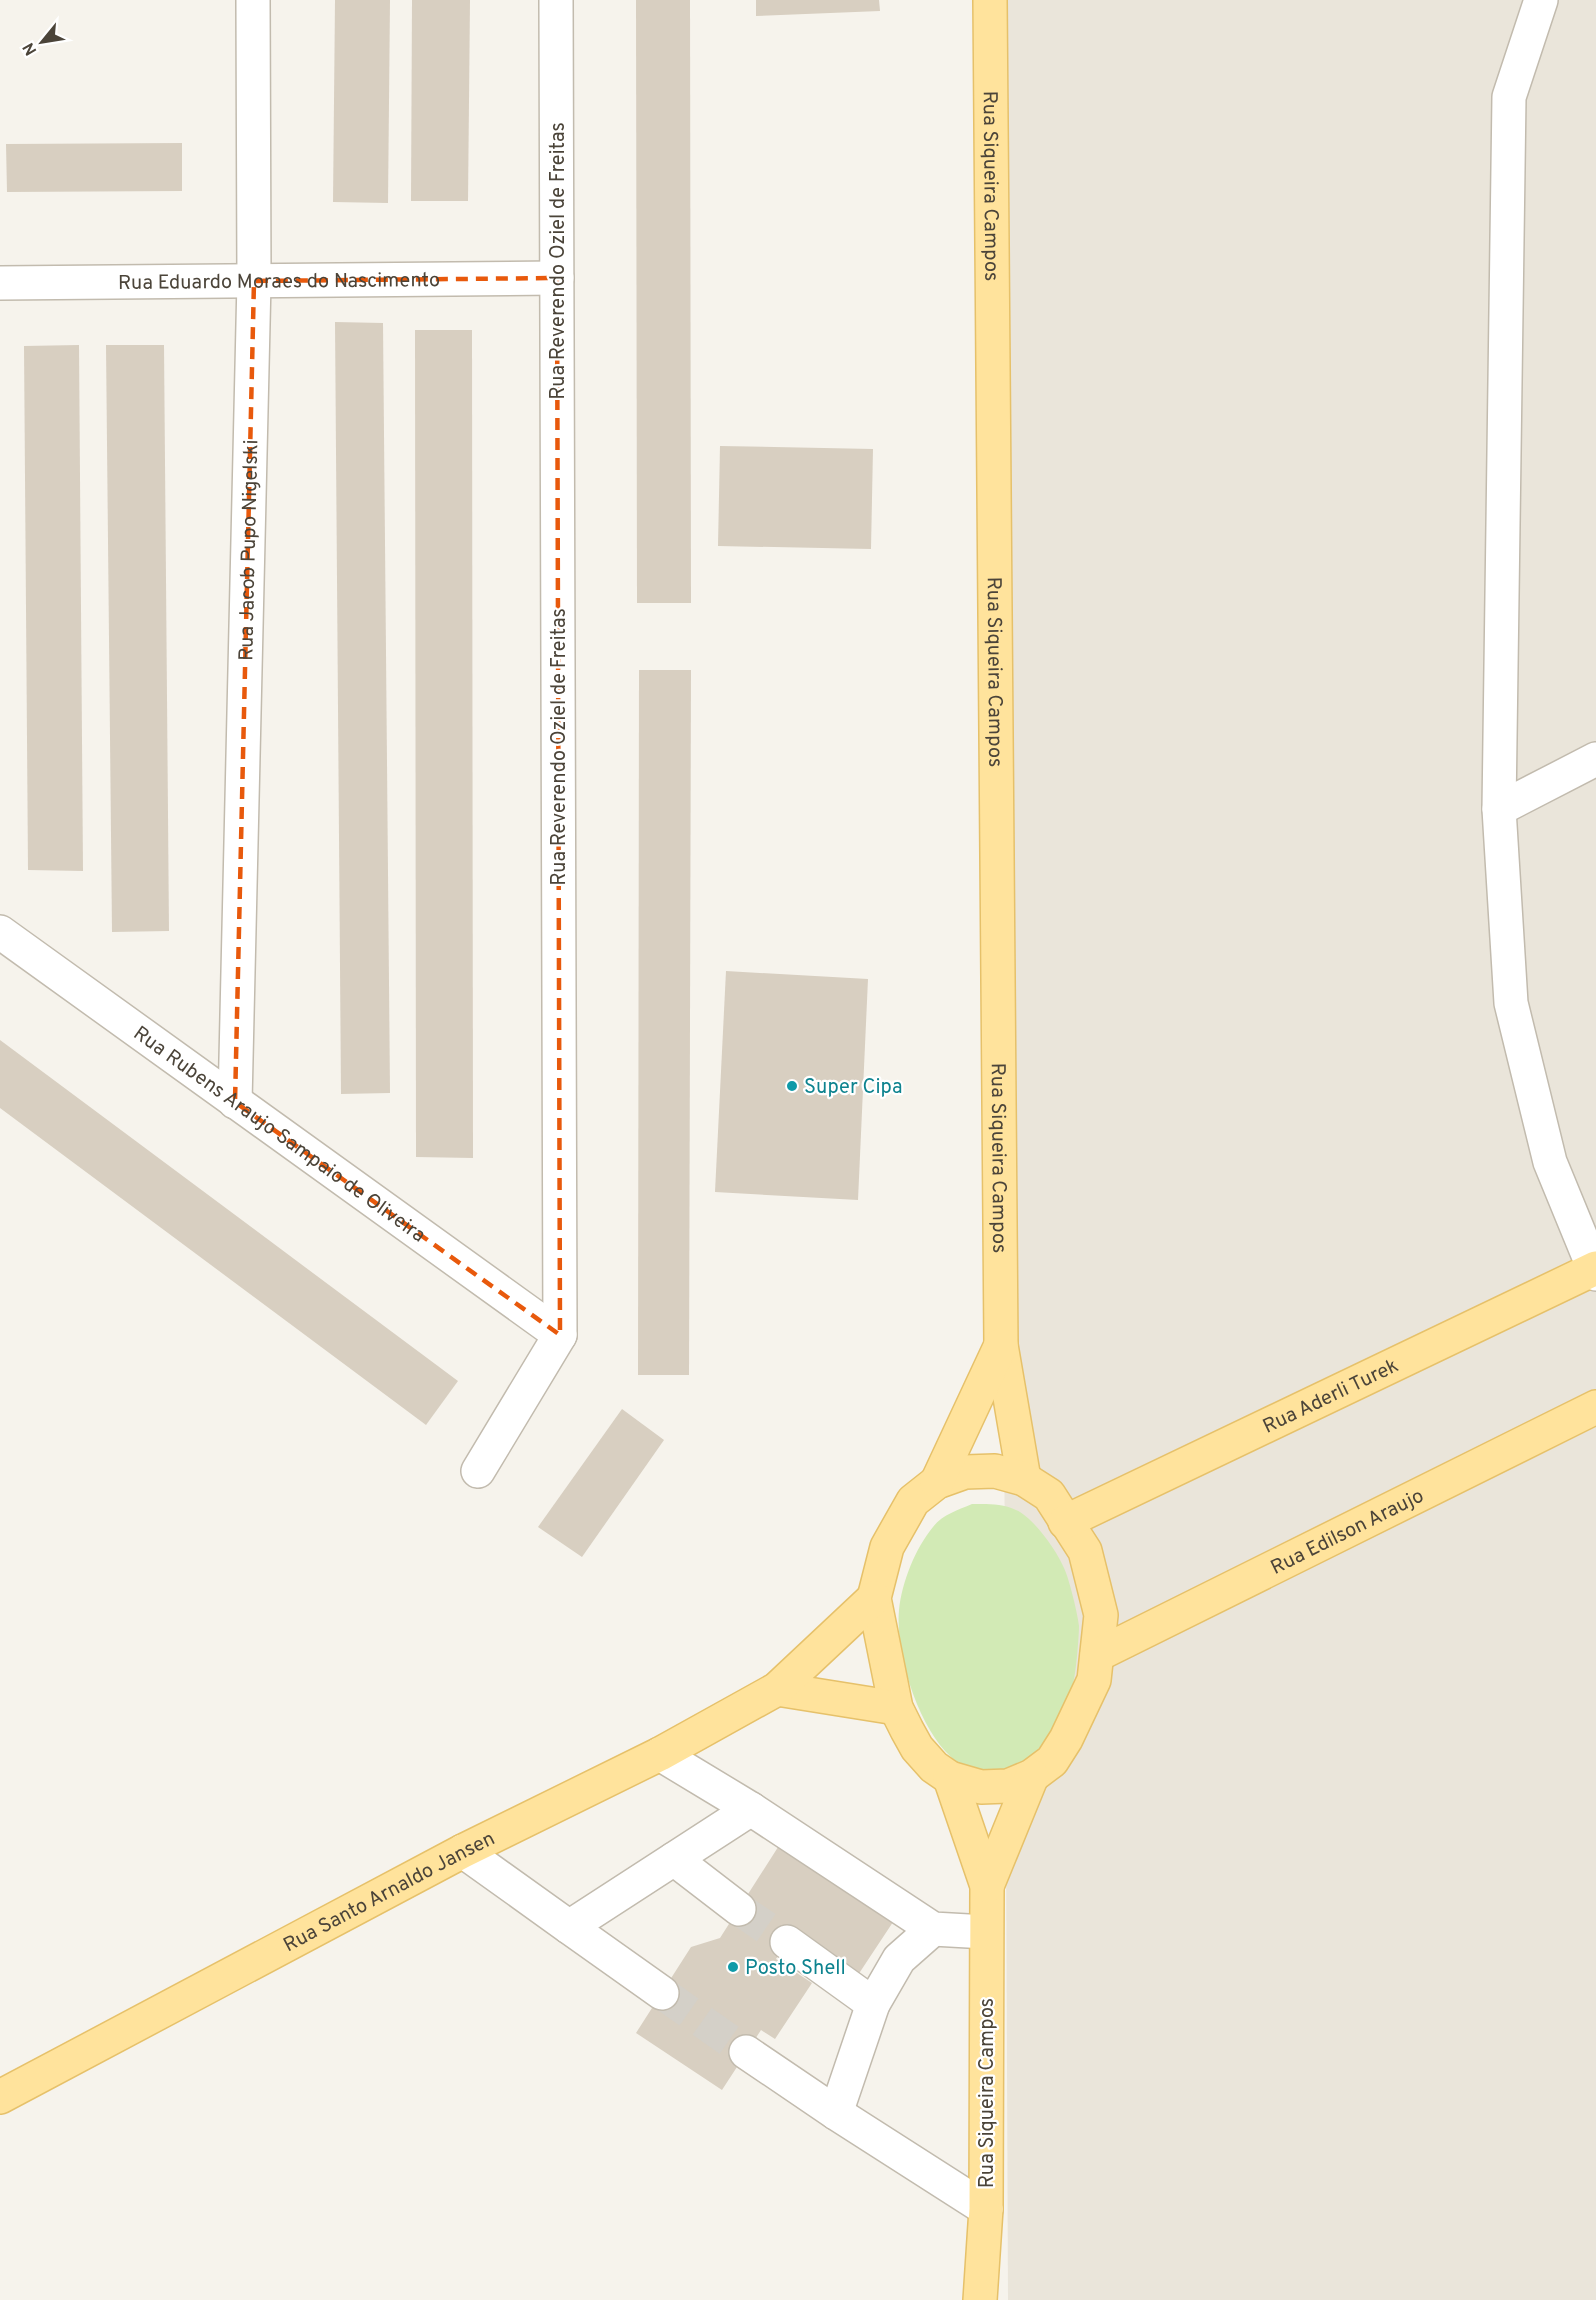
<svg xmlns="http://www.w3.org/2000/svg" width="1596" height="2300" font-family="Overpass,sans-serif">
	<rect width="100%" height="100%" fill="#f6f3ec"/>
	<path fill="#eae5da" d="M998,0H1596V2300H1008Z"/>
	<path fill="#d2eab5" d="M972,1504C986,1504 1002,1503 1016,1510C1033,1517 1057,1551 1064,1568C1069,1578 1078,1615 1079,1626C1079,1637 1076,1674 1073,1684C1061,1716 1039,1767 1001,1771C983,1773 964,1769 951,1757C918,1727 895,1653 899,1610C902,1582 915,1549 933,1527C942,1515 958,1510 972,1504Z"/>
	<g fill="#d8cfc1">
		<path d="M335,0H390L388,203L333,202Z"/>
		<path d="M412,0H470L468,201H411Z"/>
		<path d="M636,0H690L691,603H637Z"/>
		<path d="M756,0H879L880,11L756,16Z"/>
		<path d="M182,143V191L7,192L6,144Z"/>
		<path d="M335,322L383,323L390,1093L341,1094Z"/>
		<path d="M415,330H472L473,1158L416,1157Z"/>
		<path d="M79,345L83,871L28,870L24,346Z"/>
		<path d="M106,345H164L169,931L112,932Z"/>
		<path d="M720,446L873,449L871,549L718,546Z"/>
		<path d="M639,670H691L689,1375H638Z"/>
		<path d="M726,971L868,979L858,1200L715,1192Z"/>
		<path d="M0,1040L458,1381L426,1425L0,1108Z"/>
		<path d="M622,1409L664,1440L582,1557L538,1527Z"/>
		<path d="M780,1844L895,1919L858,1975L793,1932L776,1959L812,1983L775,2039L761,2030L722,2090L636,2033L691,1947L720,1938Z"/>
	</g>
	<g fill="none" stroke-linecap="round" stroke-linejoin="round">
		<g stroke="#d4d0c8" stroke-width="33" stroke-dasharray="33 16" stroke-linecap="butt">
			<path d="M739,1909L787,1942"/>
			<path d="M662,1993L746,2052"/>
		</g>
		<defs>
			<g id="minor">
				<path d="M1541,0L1509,97L1499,809L1511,1003L1550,1162L1596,1274"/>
				<path id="s1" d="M0,283L557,278"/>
				<path d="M1499,809L1596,759"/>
				<path id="s2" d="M0,932L560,1335"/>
				<path id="s3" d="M235,1102L254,281L253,0"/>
				<path d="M478,1471L560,1335L556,0"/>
				<path d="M660,1754L751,1809L933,1929L986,1932"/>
				<path d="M463,1851L569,1927L751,1809"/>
				<path d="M674,1859L739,1909"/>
				<path d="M569,1927L662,1993"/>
				<path d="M787,1942L873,2004"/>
				<path d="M746,2052L836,2113L986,2209"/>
				<path d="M836,2113L873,2004L899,1959L933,1929"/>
			</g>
			<g id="major">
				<path id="s4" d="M990,0L1001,1345L1024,1479"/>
				<path d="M995,1471L1024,1479L1049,1495L1085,1551L1101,1615L1094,1680L1066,1739L1052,1761L1032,1776L1008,1786L981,1787L950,1778L934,1767L917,1748L907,1730L896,1708L874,1598L887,1547L913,1501L937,1482L965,1472Z"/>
				<path d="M937,1482L1001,1345"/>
				<path id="s5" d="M1065,1522L1596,1268"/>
				<path id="s6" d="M1097,1655L1596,1407"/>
				<path d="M777,1689L896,1708"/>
				<path d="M950,1778L987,1886L986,2209L980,2300"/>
				<path d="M987,1886L1032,1776"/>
				<path id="s7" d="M0,2097L463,1851L660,1754L777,1689L874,1598"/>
			</g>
		</defs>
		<use href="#minor" stroke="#c2bbae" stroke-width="36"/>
		<use href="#major" stroke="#e6c16a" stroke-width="36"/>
		<use href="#minor" stroke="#fff" stroke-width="33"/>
		<use href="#major" stroke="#ffe39c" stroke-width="33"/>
	</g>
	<path fill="none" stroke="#e8590c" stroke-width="4.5" stroke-dasharray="12 8" stroke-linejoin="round" d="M557,278L560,1335L235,1102L254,281Z"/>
	<g fill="#0f9aa8" stroke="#fff" stroke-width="2">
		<circle cx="792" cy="1086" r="6"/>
		<circle cx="733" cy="1967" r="6"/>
	</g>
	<g text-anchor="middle" stroke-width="4.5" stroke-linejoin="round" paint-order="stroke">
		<g font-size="20" fill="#4b4439" stroke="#fff">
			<text dy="7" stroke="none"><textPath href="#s4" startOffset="186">Rua Siqueira Campos</textPath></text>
			<text transform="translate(557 261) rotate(-90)" y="7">Rua Reverendo Oziel de Freitas</text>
			<text dy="7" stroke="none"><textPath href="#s1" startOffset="279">Rua Eduardo Moraes do Nascimento</textPath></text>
			<text dy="7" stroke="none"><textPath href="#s3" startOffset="552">Rua Jacob Pupo Nigelski</textPath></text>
			<text dy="7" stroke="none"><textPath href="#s4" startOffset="672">Rua Siqueira Campos</textPath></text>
			<text transform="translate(558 747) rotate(-90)" y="7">Rua Reverendo Oziel de Freitas</text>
			<text dy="7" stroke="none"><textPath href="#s2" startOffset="345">Rua Rubens Araujo Sampaio de Oliveira</textPath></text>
			<text dy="7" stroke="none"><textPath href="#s4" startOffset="1158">Rua Siqueira Campos</textPath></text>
			<text dy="7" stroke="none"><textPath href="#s5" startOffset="294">Rua Aderli Turek</textPath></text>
			<text dy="7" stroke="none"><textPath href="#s6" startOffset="279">Rua Edilson Araujo</textPath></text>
			<text dy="7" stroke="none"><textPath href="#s7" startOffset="440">Rua Santo Arnaldo Jansen</textPath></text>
			<text transform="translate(986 2093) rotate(-90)" y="7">Rua Siqueira Campos</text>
		</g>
		<g font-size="20" fill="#0d838f" stroke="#fff" text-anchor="start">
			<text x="804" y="1093">Super Cipa</text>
			<text x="745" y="1974">Posto Shell</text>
		</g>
	</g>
	<g transform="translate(42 42) rotate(240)" stroke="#ffffff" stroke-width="4.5" paint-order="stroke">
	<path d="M0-4.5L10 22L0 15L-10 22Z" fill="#4b4439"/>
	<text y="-9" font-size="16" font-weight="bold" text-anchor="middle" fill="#4b4439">N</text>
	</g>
</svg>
